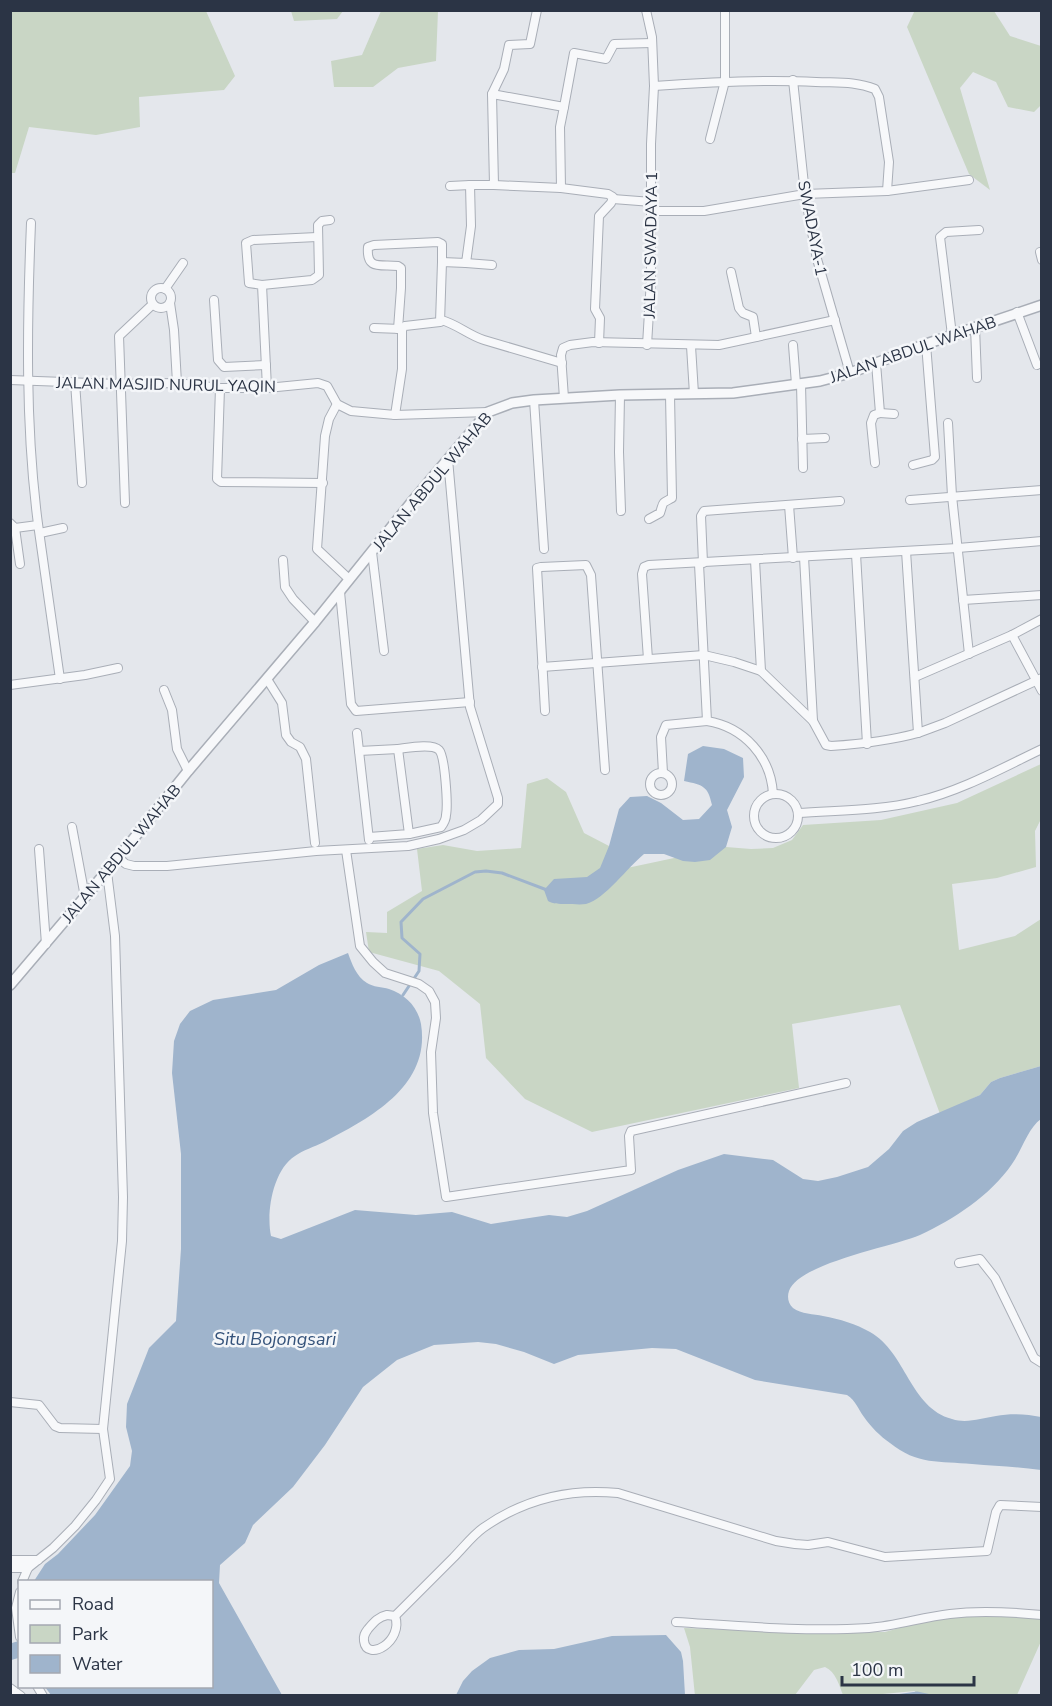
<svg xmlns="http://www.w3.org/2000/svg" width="1052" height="1706" font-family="'Nunito Sans',sans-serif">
	<rect width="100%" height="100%" fill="#e4e7ec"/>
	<g fill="#c9d6c5">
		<path d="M915,10L994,11L1010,36L1041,46V105L1034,112L1008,107L996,82L973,72L960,88L990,190L969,174L907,27Z"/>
		<path d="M10,11H206L235,76L224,90L139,97L140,127L96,135L29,127L15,173H11Z"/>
		<path d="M291,11V10L343,11L337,19L294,21Z"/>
		<path d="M381,11H438L436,61L398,68L373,87H334L331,61L362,55Z"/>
		<path d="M1041,764V819L1035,831L1036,867L997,878L952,884L959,950L1015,936L1041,919V1066L1000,1078L991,1082L980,1095L940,1114L900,1005L792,1024L799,1088L592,1132L525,1099L486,1058L480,1004L439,971L369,952L366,932L387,933V912L422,891L417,849L443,845L477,851L521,848L527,784L547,778L566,792L584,833L609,846L627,868L726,847L751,849L773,848L792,840L803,825L881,820L957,803Z"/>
		<path d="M997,1614L1041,1618L1042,1639L1017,1695L915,1696V1691L872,1695H843C839,1685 836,1672 825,1667L814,1670L795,1695L695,1696L690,1647L684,1628L810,1633L885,1632L921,1622L953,1617Z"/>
	</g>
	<g fill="#9fb4cc">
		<path d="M703,746L724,749L743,758L744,777L727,810L732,827L726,847L710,860L695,862L683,861L664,854H644C628,867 605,899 586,904C580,905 572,904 566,904C559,904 553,904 548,901L544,890L554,879L587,877L600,868L609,846L619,809L630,797L647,796L661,803L683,820L699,819L712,805C708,786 703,785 684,781L688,754Z"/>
		<path d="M348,953C352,964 356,976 367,983C373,987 382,987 389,989C405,994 418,1007 421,1024C431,1086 370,1118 324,1142C314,1147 303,1150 295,1156C273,1170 266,1212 271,1236L281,1239L355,1210L416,1215L452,1212L491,1224L549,1215L567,1217L587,1211L678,1170L724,1154L773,1160L803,1179L818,1181L837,1177L868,1167L889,1149L903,1131L917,1122L980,1095L991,1082L1000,1078L1041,1066V1119C1028,1128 1022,1150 1012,1164C990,1196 954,1219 920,1235C892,1247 799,1263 789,1291C787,1297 788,1303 793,1308C801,1314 814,1314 823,1316C840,1319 856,1324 870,1332C906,1352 910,1408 952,1419C967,1424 981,1418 996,1416C1011,1413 1027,1414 1041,1417V1470C1018,1467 996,1466 972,1464C940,1461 917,1465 890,1443C880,1436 871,1427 864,1417C858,1409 856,1401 847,1395L755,1380L676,1349L652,1348L578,1355L554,1364L524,1352L496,1344L478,1342L434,1345L397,1360L363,1387L325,1445L293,1487L253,1525L245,1543L220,1565L219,1583L282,1695H51L45,1687L212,1686V1582L34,1581L45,1564L58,1554L95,1515L130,1466L132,1451L126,1427L127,1404L149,1348L176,1321L181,1249V1154L172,1073L174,1041L180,1024L190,1011L213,1000L276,990L319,965Z"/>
		<path d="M666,1635L681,1652L683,1661L685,1695H456L463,1681L472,1671L490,1658L519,1650L554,1649L612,1636Z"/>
	</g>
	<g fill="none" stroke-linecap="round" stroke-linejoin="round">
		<g stroke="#9fb4cc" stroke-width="3">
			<path d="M403,995L419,971L420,954L402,938L401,922L423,899L475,872L486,871L502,873L547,890"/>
			<path d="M896,1696L917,1693L931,1696"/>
		</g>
		<path stroke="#9fb4cc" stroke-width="16" d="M10,1652L20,1649"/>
		<defs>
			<g id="minor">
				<path d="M646,10L652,37L654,86L651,144V279L647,345"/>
				<path d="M793,80L805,194L817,259L850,373"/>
				<path d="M654,86C708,82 762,79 816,82C837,83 855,81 875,89L879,97L889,162L887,191"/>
				<path d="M492,94L564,107L574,53L606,59L614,44L652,43"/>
				<path d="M710,139L725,81V10"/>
				<path d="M494,185L561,188L608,194L613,197L611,203L599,216L595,309L600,318L599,343"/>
				<path d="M450,186L470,185"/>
				<path d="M561,188L560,127L564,107"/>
				<path d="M613,199L652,202"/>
				<path d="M652,211H704L805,194L887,191L969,180"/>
				<path d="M31,223C27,323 25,425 38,524C45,576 53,627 60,679"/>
				<path d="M1040,252L1042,260"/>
				<path d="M466,263L492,265"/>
				<path d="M731,272L739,308L743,313L753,317L756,337"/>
				<path d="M262,285L312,280L319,275L318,225L322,221L330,220"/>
				<circle cx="161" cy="298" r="10"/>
				<path d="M165,289L183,263"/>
				<path d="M214,300L218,360L224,367L266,365"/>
				<path d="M170,303L174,330L177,383"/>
				<path d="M1017,312L1037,365"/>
				<path d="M441,320C457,324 468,335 484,340L562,363"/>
				<path d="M975,327L977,378"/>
				<path d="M374,328L401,329"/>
				<path d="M398,329L401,288V268L398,266C381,264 366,271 368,247L374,245L438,242L442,244V262"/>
				<path d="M952,335L940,237L946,232L979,230"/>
				<path d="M793,345L796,384"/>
				<path d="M691,346L694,394"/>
				<path d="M10,380L119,384L177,383L220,388H267L318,383L327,386L337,404L351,411L395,415L488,412"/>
				<path d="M75,382L82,483"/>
				<path d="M801,384L803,468"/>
				<path d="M220,388L217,479L221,482L323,483"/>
				<path d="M267,388L262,285L249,283L246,243L253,240L317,237"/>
				<path d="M620,395L619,452L621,511"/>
				<path d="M564,398L561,355L563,348L570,345L593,342L719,345L835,320"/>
				<path d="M534,400L544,549"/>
				<path d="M337,404L329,419L325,436L317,549L349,579"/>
				<path d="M880,413L894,414"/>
				<path d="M395,415L402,369V329L405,326L440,322L442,262L466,263L471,226L470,185H494L492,94L504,69L509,45L530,44L537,10"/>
				<path d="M948,423L952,496L969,654"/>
				<path d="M802,439L825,438"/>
				<path d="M875,463L871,423L874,415L880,413L876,363"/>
				<path d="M913,465L932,460L935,457L926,344"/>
				<path d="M910,500L1042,490"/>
				<path d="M125,503L119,336L153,304"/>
				<path d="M789,505L793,558"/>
				<path d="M649,519L660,513C664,501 661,504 672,498L670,395"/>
				<path d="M10,523L15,528L38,525"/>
				<path d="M15,528L20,564"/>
				<path d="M40,533L63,528"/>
				<path d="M906,551L918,733L945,723L1042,678"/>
				<path d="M372,552L384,651"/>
				<path d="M856,554L867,744"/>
				<path d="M804,557L813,721"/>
				<path d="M283,560L285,587L293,599L315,622"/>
				<path d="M755,560L761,671"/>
				<path d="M703,563L701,516L704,511L840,501"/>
				<path d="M699,564L707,721C744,727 771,757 773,794"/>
				<path d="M340,592L351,704L356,711L470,702"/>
				<path d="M963,600L1042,595"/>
				<path d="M1042,619L1012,635L1042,691"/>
				<path d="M648,659L642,574L644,567L649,565L958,548L1042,541"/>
				<path d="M542,667L704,655L734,662L761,671L813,721L826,745L831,746C861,744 889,741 918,733"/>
				<path d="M915,677L1012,635"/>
				<path d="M267,679L282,703L286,735L291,742L300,747L306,759L315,843"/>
				<path d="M10,685L85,675L118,668"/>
				<path d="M164,690L172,710L177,749L188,771"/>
				<path d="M545,711L537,568L541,567L586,565L591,575L605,770"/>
				<path d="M357,733L369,840"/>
				<path d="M398,749C407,748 432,743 439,750C445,756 448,805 446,815C446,820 444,823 441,827L409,834"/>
				<path d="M359,751L398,749L409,834L369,837"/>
				<path d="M663,773L661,737L666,725L707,721"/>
				<circle cx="661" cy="784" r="11"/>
				<circle cx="776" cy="816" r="22"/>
				<path d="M798,813C838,810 879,811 918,801C961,791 1002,768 1042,749"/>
				<path d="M72,827L85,897"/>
				<path d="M39,849L46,944"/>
				<path d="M346,850L360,946L373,962L385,973L419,984L429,991L435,1002L436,1018L431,1052L433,1113L446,1197L631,1170L629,1136L631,1131L846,1083"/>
				<path d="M118,858L126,864L134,866H167L316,851L408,846L439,839L464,830L481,820L498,804V798L470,707L448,459"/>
				<path d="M959,1263L980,1259L995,1278L1034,1358L1042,1363"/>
				<path d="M10,1402L39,1405L55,1426L60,1428L103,1429"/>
				<path d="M10,1560H38"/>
				<path d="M10,1568H28"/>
				<path d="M22,1582L28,1568L53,1548L75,1526L96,1500L110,1479L103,1429L122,1241L123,1197L115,936L107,872"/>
				<path d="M20,1592L16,1608L20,1637"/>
				<path d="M387,1615L395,1616C404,1641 367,1663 364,1641C363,1636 365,1633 368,1629C374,1622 378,1617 387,1615Z"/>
				<path d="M395,1616C414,1597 434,1577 453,1558C463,1548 472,1536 483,1528C524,1499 568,1488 618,1493L776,1541L795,1544L808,1545L828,1542L885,1557L987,1551L996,1512L1000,1505L1042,1507"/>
				<path d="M676,1622C740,1626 805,1632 869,1628C896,1626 923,1617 950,1614C980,1610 1011,1612 1042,1615"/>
				<path d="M37,1686L43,1696"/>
				<path d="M10,1688L21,1696"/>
			</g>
			<path id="tertiary" d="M10,985L118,858L188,771L315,622L410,504L488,412L512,403L534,400L620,395L733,393L820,381L850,373L926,344L1042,305"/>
		</defs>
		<use href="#minor" stroke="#a9aeb7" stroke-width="10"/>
		<use href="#tertiary" stroke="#a9aeb7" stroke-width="12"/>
		<use href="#minor" stroke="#f7f8fa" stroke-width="8"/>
		<use href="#tertiary" stroke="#f7f8fa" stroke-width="9"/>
	</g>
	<g text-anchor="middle" stroke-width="5" stroke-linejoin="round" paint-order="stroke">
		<g font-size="16" fill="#2b3445" stroke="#f4f6f9">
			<text transform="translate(813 228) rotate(79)" y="6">SWADAYA-1</text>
			<text transform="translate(650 245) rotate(-89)" y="6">JALAN SWADAYA 1</text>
			<text transform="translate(913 349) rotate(-19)" y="6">JALAN ABDUL WAHAB</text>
			<text transform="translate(166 384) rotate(1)" y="6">JALAN MASJID NURUL YAQIN</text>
			<text transform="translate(432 481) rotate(-50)" y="6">JALAN ABDUL WAHAB</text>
			<text transform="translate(121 853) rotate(-50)" y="6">JALAN ABDUL WAHAB</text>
		</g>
		<g font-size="18" font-style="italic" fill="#34527a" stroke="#f4f6f9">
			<text x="275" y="1345">Situ Bojongsari</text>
		</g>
	</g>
	<rect width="1052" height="1706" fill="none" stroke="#2b3445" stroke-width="24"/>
	<rect x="18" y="1580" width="195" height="108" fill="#f4f6f9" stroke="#a4a8b1" stroke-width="1.5"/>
	<rect x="30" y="1600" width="30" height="9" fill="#f7f8fa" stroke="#a4a8b1" stroke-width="1.5"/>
	<text x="72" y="1610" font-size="18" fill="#2b3445">Road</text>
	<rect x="30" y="1625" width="30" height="18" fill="#c9d6c5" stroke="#a4a8b1" stroke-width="1.5"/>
	<text x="72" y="1640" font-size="18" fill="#2b3445">Park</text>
	<rect x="30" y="1655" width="30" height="18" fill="#9fb4cc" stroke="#a4a8b1" stroke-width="1.5"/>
	<text x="72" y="1670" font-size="18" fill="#2b3445">Water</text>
	<path d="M842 1676v9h132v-9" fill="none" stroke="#2b3445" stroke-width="3"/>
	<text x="851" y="1676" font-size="18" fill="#2b3445" stroke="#f4f6f9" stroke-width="4.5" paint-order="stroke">100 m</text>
</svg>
